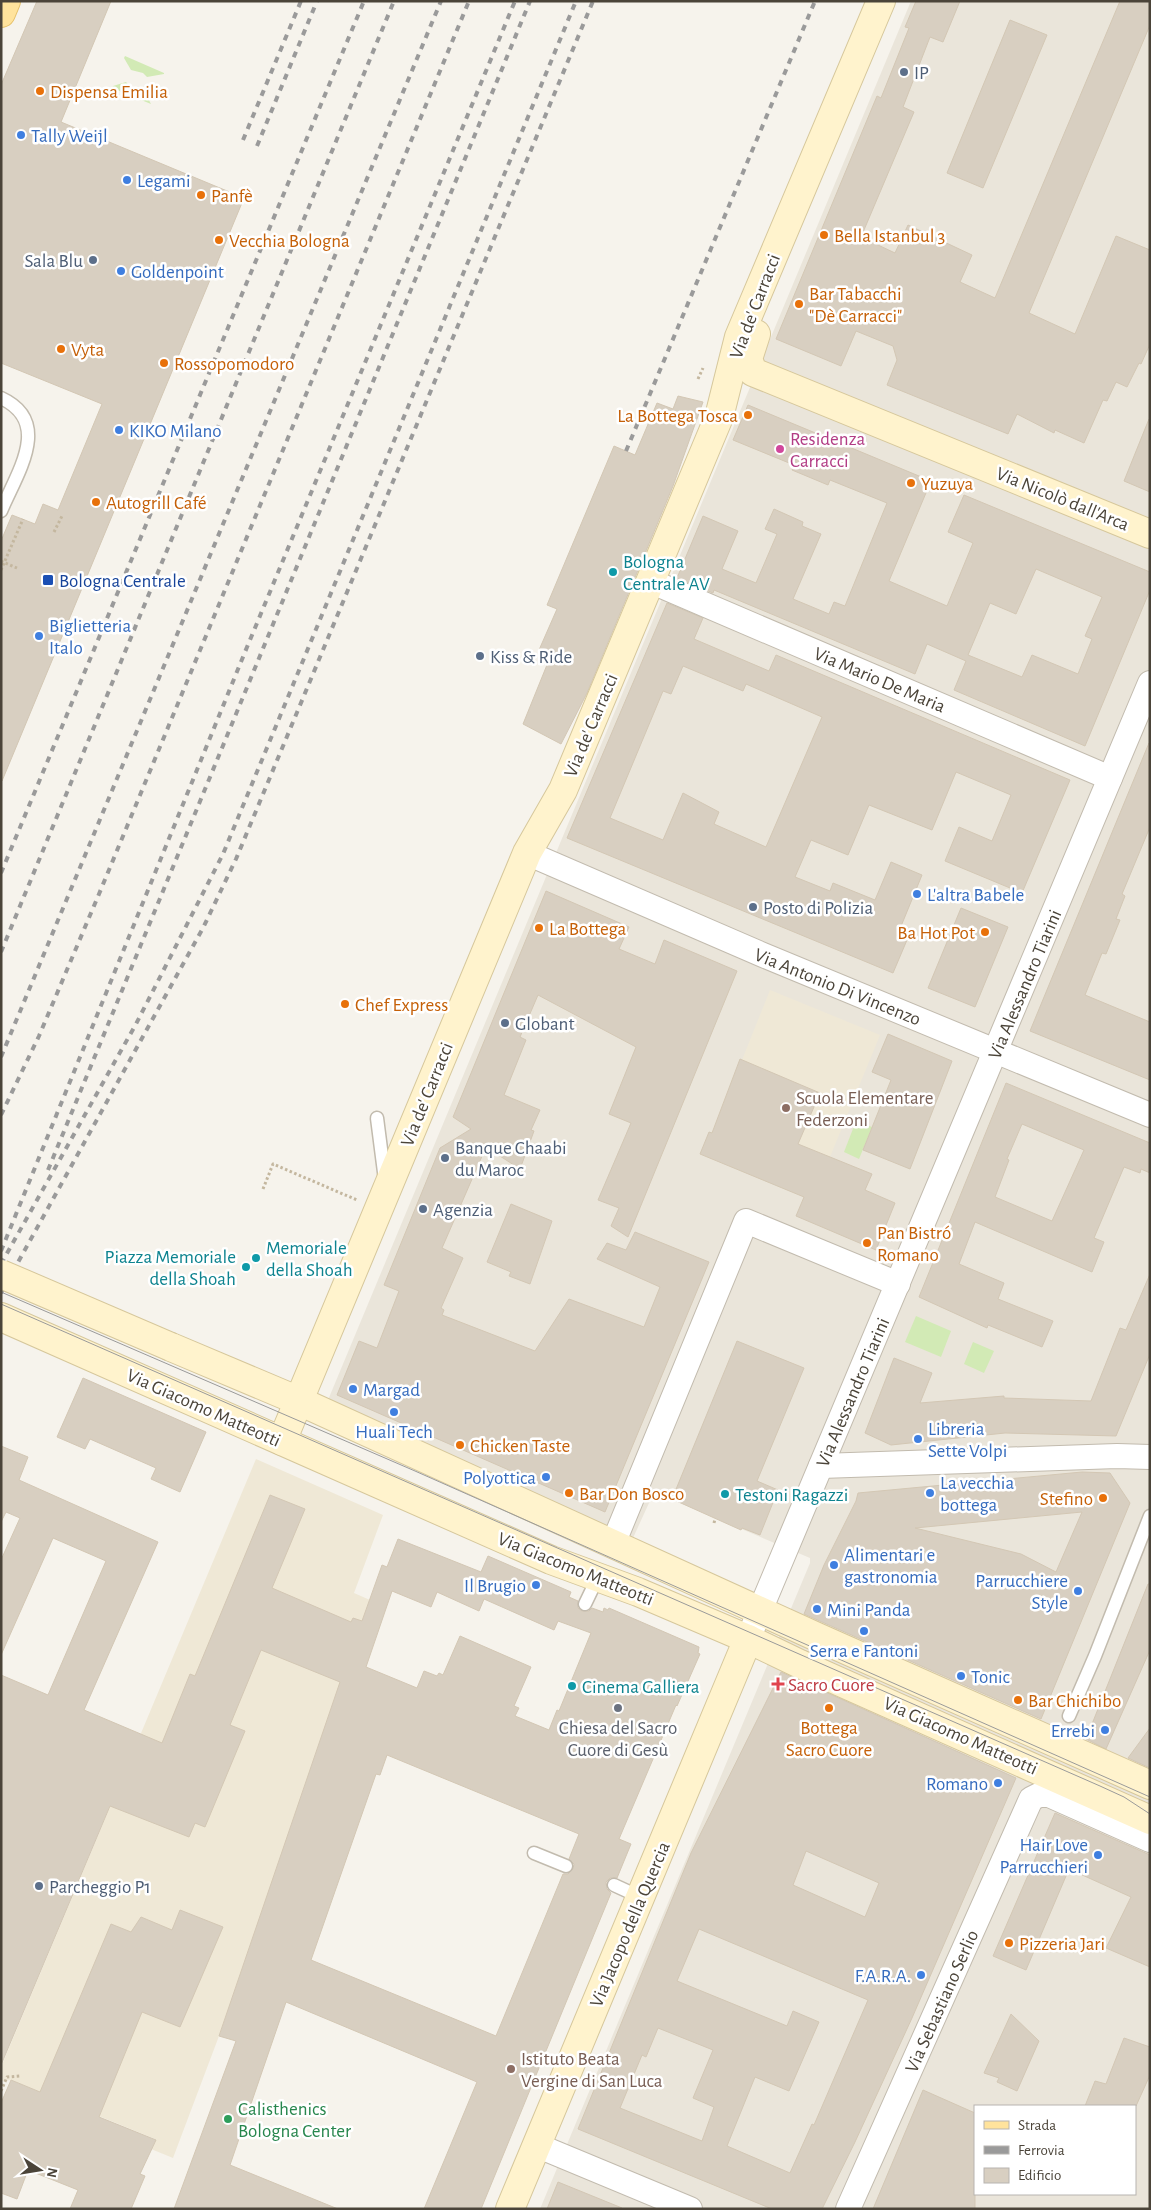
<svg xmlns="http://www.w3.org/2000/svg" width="1151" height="2210" font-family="'Alegreya Sans',sans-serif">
	<rect width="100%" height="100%" fill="#f6f3ec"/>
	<path fill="#eae5da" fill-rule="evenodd" d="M911,1H1150V2209H540L810,1563V1558L654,1492L633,1538L328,1400ZM975,2106H1135V2194H975Z"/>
	<g fill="#efe8d6">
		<path d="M770,990L880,1035L830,1157L822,1154L804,1197L700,1154L709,1132H712L740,1059L742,1060Z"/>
		<path d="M256,1459L383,1515L354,1593L370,1600L219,2036L173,2158L151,2149L155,2139L11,2080L1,2081V2067Z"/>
	</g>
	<g fill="#d2eab5">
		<path d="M125,56L164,73V74L147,77L143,73L131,70L124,58Z"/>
		<path d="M126,82C131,88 135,90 143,89L151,104L112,88L113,86Z"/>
		<path d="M856,1121L872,1127L859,1159L844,1152Z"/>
		<path d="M916,1316L951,1331L941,1357L905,1342Z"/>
		<path d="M973,1342L994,1351L984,1373L964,1364Z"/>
	</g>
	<g fill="#d8cfc1" stroke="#d3c7b4" fill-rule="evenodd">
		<path d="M37,1H111L61,122L244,198L2,781L1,541L12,515L35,524L43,504L58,510L102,404L1,363V85Z"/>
		<path d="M916,1H960L943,42L930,37L903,107L914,112L861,237L895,253L908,225L972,255L960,282L995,298L1120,1H1150V25L1029,313L1075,334L1116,236L1150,250V344L1141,364L1139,363L1127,387L1116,382L1107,401L1103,400L1084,443L1055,430L1054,433L1017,414L1008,434L887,385L897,360L893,346L856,331L841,366L776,339L877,96L881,98L909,28L905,27Z"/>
		<path d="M1010,20L1047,35L983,188L947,173Z"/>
		<path d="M678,396L703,402L673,486L587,693L561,744L523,724L551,655L539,650L557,609L547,605L614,446L635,455L657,403L673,409Z"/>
		<path d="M748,405L931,481L889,581L947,606L973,543L948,532L964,495L1150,572V590L1085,746L954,690L966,661L927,644L915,674L714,590L713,593L677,578L703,516L738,531L722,569L756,583L777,534L765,529L774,509L803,522L802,526L821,534L793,599L829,614L834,602L845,606L887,503L830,480L828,485L792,470L794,465L733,440ZM1036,569L1102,597L1085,636L1092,639L1078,674L1032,655L1022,677L968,655L990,603L1016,614Z"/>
		<path d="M1149,419H1150V492L1124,481Z"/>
		<path d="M667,603L703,618L694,639L769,671L776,655L1070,780L1022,893L945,861L959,827L992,841L1011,795L956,772L932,830L869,805L848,855L811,840L795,877L830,891L833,883L875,900L891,862L922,875L897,936L907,940L893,973L567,838ZM683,666L743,691L746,684L822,717L766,847L714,824L719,812L683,793L663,840L610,818L663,691L671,694Z"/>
		<path d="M1149,743L1150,827L1122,894L1125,896L1116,919L1120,920L1106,954L1102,953L1085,995L1150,1022V1080L1030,1031Z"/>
		<path d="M546,891L629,927L619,949L655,964L664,940L737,971L628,1237L611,1226L619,1208L598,1200L631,1123L609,1114L636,1047L538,995L520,1037L526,1040L504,1095L540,1110L531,1130L534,1131L520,1169L486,1147L442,1248L463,1258L441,1308L444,1310L442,1315L535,1351L569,1299L644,1327L660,1287L597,1259L607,1243L626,1250L635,1232L709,1262L605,1512L337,1395L359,1341L377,1348L399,1291L384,1285L440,1148L471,1129L453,1117Z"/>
		<path d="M961,908L1008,927L975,1007L928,988Z"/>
		<path d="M888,1034L952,1061L910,1169L863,1150L891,1080L872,1072Z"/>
		<path d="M740,1059L820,1093L798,1144L872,1174L865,1190L895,1203L876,1250L796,1216L804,1197L700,1154L709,1132L712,1133Z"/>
		<path d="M1006,1083L1150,1143V1173L1141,1169L1140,1173L1124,1167L1094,1238L1104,1242L1092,1272L975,1222L959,1264L1004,1283L998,1299L1053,1321L1042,1347L988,1325L987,1328L919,1297ZM1022,1124L1084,1150L1052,1221L995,1197L1009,1160L1007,1159Z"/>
		<path d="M511,1204L552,1221L530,1284L509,1276L511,1272L487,1262Z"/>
		<path d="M1150,1274V1354L1116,1436L1005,1433L891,1445L865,1433L894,1358L932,1373L920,1403L1004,1396V1398L1091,1401L1120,1328L1126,1330Z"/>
		<path d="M737,1341L804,1368L757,1481L778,1490L760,1535L742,1528L741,1530L672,1499Z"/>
		<path d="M83,1378L206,1432L180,1492L151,1479L156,1468L90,1439L85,1449L57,1437Z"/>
		<path d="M1,1446L28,1457L19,1480L158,1542L84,1710L162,1743L190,1674L195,1676L270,1495L305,1509L272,1588L351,1622L353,1618L362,1621L382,1565L387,1567L398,1539L481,1572L488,1556L571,1592L569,1597L578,1601V1608L582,1611H589L592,1608L603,1612L604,1608L608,1610L609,1608L699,1647L698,1653L700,1654L677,1706L676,1705L619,1839L631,1844L617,1878H610L606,1882L607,1889L611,1893L481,2209H424L477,2082L286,2002L230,2165L338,2209H174L236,2041L219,2036L340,1682L261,1650L230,1725L245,1731L205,1827L195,1823L189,1837L110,1806L1,2065V1675L48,1695L106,1561L53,1538L1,1655V1560L20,1518L6,1512L1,1522ZM392,1591L431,1607L437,1592L479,1611L484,1599L554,1630L558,1621L591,1633L559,1711L557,1710L549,1730L515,1716L519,1708L514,1706L531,1667L460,1636L443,1675L439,1673L437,1676L424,1671L417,1688L366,1667ZM387,1755L579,1834L569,1859L574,1864L573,1869L568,1874H563L496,2036L311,1960L376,1774L380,1775Z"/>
		<path d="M1082,1472L1110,1473L1130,1503L1041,1719L804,1614L824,1565L856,1501L858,1493ZM1082,1512L1056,1572L1021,1554L915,1528Z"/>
		<path d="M1148,1584H1150V1650L1106,1749L1086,1739Z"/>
		<path d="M781,1672L1016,1778L912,2018L855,2142L822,2209H772L578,2129L691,1853ZM806,1851L879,1883L865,1917L793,1885ZM699,1929L868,2000L814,2125L812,2124L790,2173L727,2146L755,2077L789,2091L819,2022L793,2011L787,2026L677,1981ZM658,2028L713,2050L693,2098L714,2107L702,2141L620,2108L642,2055L646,2057Z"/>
		<path d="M1150,1728V1768L1128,1758Z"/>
		<path d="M1055,1813L1150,1855V1967L1106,1948L1131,1897L1069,1869L1026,1970L993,1956Z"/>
		<path d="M180,1910L223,1927L180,2027L142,2012L99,2117L156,2140L140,2174L145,2176L131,2209H70L78,2190L28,2170L17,2199L1,2193V2103L11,2080L40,2092L111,1924L131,1932L141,1917L172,1930Z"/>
		<path d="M1011,2014L1039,2041L1017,2091L997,2082L999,2078L984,2073Z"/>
		<path d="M1124,2038L1150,2047V2075L1136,2106H1085L1095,2081L1106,2084Z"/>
		<path d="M923,2090L975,2113V2209H873Z"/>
		<path d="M558,2182L622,2208V2209H547Z"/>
	</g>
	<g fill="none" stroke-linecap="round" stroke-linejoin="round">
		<defs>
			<g id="lane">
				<path d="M1,398C53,422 17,473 1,511"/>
				<path d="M377,1118L385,1180"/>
				<path d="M585,1604L598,1577"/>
				<path d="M1069,1716L1095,1656L1150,1516"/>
				<path d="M534,1853L566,1866"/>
				<path d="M614,1885L640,1897"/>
			</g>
			<g id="street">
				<path d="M650,581L1110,778"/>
				<path d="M527,853L763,955L1150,1115"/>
				<path d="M821,1466L1117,1456L1150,1457"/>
				<path d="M613,1544L746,1221L898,1284"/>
				<path d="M748,1639L1150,683"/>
				<path d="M536,2145L690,2209"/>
				<path d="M848,2209L1031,1799L1039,1795H1049L1150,1840"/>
			</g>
			<g id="secondary">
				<path d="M756,334L748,359L753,372L1150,534"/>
				<path d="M1,1317L551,1560L638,1592L748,1639L800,1664L1150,1820"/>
				<path d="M171,1347L299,1401L817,1637L1150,1785"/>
				<path d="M282,1441L527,853L563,790L719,417L739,337L881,1"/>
				<path d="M510,2209L748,1639"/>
			</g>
			<path id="primary" d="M1,13L6,1"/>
		</defs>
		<use href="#lane" stroke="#c2bbae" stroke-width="15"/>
		<use href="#street" stroke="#c2bbae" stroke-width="26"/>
		<use href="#secondary" stroke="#d6c79b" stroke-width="30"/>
		<use href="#primary" stroke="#e6c16a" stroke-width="30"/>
		<g stroke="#c4b79f" stroke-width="3" stroke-dasharray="2.5 2.5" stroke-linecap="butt">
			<path d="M698,379L703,368"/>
			<path d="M54,532L62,516"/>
			<path d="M1,561L17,568"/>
			<path d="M1,570L23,519"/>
			<path d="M263,1189L273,1164L357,1200"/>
			<path d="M714,1523L715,1519"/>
			<path d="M1,2091L7,2077L20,2076"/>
		</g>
		<use href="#lane" stroke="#fff" stroke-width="12"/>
		<use href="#street" stroke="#fff" stroke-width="24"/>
		<use href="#secondary" stroke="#fff3cd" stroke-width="28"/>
		<use href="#primary" stroke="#ffe39c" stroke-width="28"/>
		<g stroke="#9a9a9a" stroke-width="1">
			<path d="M1,1292L415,1471L1150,1797"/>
			<path d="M1,1304L1100,1786L1124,1797L1150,1814"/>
		</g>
		<g stroke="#9a9a9a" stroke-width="4" stroke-dasharray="6 6" stroke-linecap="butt">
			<path d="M243,140L301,1"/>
			<path d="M257,146L317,1"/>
			<path d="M626,451L815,1"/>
			<path d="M1,873L364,1"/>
			<path d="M1,952L394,1"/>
			<path d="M1,1057L441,1"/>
			<path d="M1,1115L39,1036L99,894L469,1"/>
			<path d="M48,1170L530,1"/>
			<path d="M1,1251L245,652L515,1"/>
			<path d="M1,1264L136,1024L223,854L576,1"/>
			<path d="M1,1293L203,928L236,859L593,1"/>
		</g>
		<defs>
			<path id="secondary-bridge" d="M1,1274L171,1347"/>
		</defs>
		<use href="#secondary-bridge" stroke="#d6c79b" stroke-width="30" stroke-linecap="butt"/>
		<use href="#secondary-bridge" stroke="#fff3cd" stroke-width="28"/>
	</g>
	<g fill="#5c6f8a" stroke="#fff" stroke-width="2">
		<circle cx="904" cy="72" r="5"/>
		<circle cx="93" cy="260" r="5"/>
		<circle cx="480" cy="656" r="5"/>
		<circle cx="753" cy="907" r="5"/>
		<circle cx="505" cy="1023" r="5"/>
		<circle cx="445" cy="1158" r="5"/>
		<circle cx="423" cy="1209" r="5"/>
		<circle cx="39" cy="1886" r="5"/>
	</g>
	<g fill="#e8710a" stroke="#fff" stroke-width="2">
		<circle cx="40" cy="91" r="5"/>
		<circle cx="201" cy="195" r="5"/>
		<circle cx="824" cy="235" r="5"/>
		<circle cx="219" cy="240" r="5"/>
		<circle cx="799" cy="304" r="5"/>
		<circle cx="61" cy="349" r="5"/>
		<circle cx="164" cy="363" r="5"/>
		<circle cx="748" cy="415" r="5"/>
		<circle cx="911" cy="483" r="5"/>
		<circle cx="96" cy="502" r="5"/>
		<circle cx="539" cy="928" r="5"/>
		<circle cx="985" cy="932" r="5"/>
		<circle cx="345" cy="1004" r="5"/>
		<circle cx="867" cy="1243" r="5"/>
		<circle cx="460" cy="1445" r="5"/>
		<circle cx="569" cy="1493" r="5"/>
		<circle cx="1103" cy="1498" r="5"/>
		<circle cx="1018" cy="1700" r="5"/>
		<circle cx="829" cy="1708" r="5"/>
		<circle cx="1009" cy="1943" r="5"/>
	</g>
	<g fill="#3f7fe0" stroke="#fff" stroke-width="2">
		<circle cx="21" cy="135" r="5"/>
		<circle cx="127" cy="180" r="5"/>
		<circle cx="121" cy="271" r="5"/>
		<circle cx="119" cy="430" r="5"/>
		<circle cx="39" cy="636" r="5"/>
		<circle cx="917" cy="894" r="5"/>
		<circle cx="353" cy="1389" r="5"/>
		<circle cx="394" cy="1412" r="5"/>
		<circle cx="918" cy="1439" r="5"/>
		<circle cx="546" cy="1477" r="5"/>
		<circle cx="930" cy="1493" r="5"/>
		<circle cx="834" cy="1565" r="5"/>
		<circle cx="536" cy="1585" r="5"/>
		<circle cx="1078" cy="1591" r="5"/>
		<circle cx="817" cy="1609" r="5"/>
		<circle cx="864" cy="1631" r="5"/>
		<circle cx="961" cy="1676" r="5"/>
		<circle cx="1105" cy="1730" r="5"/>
		<circle cx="998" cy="1783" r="5"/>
		<circle cx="1098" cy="1855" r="5"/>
		<circle cx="921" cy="1975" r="5"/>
	</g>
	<circle fill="#d1479c" stroke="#fff" stroke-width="2" cx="780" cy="449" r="5"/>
	<g fill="#0f9aa8" stroke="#fff" stroke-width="2">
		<circle cx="613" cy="572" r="5"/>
		<circle cx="256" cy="1258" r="5"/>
		<circle cx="246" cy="1267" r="5"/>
		<circle cx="725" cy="1494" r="5"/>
		<circle cx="572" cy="1686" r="5"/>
	</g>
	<rect fill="#1a4fb4" stroke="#fff" stroke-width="2" x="42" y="574" width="12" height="12" rx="2.5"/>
	<g fill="#8d6e63" stroke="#fff" stroke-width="2">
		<circle cx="786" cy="1108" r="5"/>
		<circle cx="511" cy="2069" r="5"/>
	</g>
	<path fill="#e0444e" stroke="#fff" stroke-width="2" d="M775.5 1676.5h5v5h5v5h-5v5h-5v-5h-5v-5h5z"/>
	<circle fill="#6b7280" stroke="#fff" stroke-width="2" cx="618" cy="1708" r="5"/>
	<circle fill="#2e9e5b" stroke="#fff" stroke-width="2" cx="228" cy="2119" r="5"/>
	<g text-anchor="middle" stroke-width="5" stroke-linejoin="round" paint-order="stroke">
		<g font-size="19" fill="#4e5e75" stroke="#fff" text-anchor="start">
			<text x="914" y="79">IP</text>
			<text x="83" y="267" text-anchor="end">Sala Blu</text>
			<text x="490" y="663">Kiss &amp; Ride</text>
			<text x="763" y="914">Posto di Polizia</text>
			<text x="515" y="1030">Globant</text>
			<text x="455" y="1154">Banque Chaabi<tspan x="455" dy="22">du Maroc</tspan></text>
			<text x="433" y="1216">Agenzia</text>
			<text x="49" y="1893">Parcheggio P1</text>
		</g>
		<g font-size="19" fill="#c56008" stroke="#fff" text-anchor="start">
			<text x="50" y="98">Dispensa Emilia</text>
			<text x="211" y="202">Panfè</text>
			<text x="834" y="242">Bella Istanbul 3</text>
			<text x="229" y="247">Vecchia Bologna</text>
			<text x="809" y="300">Bar Tabacchi<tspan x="809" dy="22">"Dè Carracci"</tspan></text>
			<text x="71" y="356">Vyta</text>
			<text x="174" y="370">Rossopomodoro</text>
			<text x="738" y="422" text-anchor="end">La Bottega Tosca</text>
			<text x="921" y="490">Yuzuya</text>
			<text x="106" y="509">Autogrill Café</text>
			<text x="549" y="935">La Bottega</text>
			<text x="975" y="939" text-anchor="end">Ba Hot Pot</text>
			<text x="355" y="1011">Chef Express</text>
			<text x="877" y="1239">Pan Bistró<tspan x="877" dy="22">Romano</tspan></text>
			<text x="470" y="1452">Chicken Taste</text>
			<text x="579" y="1500">Bar Don Bosco</text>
			<text x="1093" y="1505" text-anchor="end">Stefino</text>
			<text x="1028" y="1707">Bar Chichibo</text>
			<text x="829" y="1734" text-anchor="middle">Bottega<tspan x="829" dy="22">Sacro Cuore</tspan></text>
			<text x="1019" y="1950">Pizzeria Jari</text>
		</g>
		<g font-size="19" fill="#366cbe" stroke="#fff" text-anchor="start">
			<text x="31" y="142">Tally Weijl</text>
			<text x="137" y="187">Legami</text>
			<text x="131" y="278">Goldenpoint</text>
			<text x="129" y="437">KIKO Milano</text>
			<text x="49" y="632">Biglietteria<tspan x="49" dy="22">Italo</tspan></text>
			<text x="927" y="901">L'altra Babele</text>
			<text x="363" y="1396">Margad</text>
			<text x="928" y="1435">Libreria<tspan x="928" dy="22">Sette Volpi</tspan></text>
			<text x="394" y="1438" text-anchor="middle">Huali Tech</text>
			<text x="536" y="1484" text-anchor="end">Polyottica</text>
			<text x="940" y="1489">La vecchia<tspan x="940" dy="22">bottega</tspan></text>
			<text x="844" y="1561">Alimentari e<tspan x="844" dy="22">gastronomia</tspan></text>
			<text x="1068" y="1587" text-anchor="end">Parrucchiere<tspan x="1068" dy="22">Style</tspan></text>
			<text x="526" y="1592" text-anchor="end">Il Brugio</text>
			<text x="827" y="1616">Mini Panda</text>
			<text x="864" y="1657" text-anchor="middle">Serra e Fantoni</text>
			<text x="971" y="1683">Tonic</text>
			<text x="1095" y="1737" text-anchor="end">Errebi</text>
			<text x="988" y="1790" text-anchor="end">Romano</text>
			<text x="1088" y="1851" text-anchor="end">Hair Love<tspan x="1088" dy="22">Parrucchieri</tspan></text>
			<text x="911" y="1982" text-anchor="end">F.A.R.A.</text>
		</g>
		<g font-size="19" fill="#4b4439" stroke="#fff">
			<text transform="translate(754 306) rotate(-69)" y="7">Via de' Carracci</text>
			<text transform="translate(1063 498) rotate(22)" y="7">Via Nicolò dall'Arca</text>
			<text transform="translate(880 679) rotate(23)" y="7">Via Mario De Maria</text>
			<text transform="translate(590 725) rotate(-67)" y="7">Via de' Carracci</text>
			<text transform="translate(1024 984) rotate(-67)" y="7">Via Alessandro Tiarini</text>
			<text transform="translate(838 986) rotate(22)" y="7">Via Antonio Di Vincenzo</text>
			<text transform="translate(426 1094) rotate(-68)" y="7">Via de' Carracci</text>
			<text transform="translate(852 1392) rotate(-67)" y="7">Via Alessandro Tiarini</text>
			<text transform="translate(204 1407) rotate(24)" y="7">Via Giacomo Matteotti</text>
			<text transform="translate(576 1568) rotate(22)" y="7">Via Giacomo Matteotti</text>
			<text transform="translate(961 1735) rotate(24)" y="7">Via Giacomo Matteotti</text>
			<text transform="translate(629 1924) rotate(-67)" y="7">Via Jacopo della Quercia</text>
			<text transform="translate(941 2001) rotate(-66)" y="7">Via Sebastiano Serlio</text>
		</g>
		<g font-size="19" fill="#b23c85" stroke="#fff" text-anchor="start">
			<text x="790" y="445">Residenza<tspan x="790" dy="22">Carracci</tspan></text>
		</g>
		<g font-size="19" fill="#0d838f" stroke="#fff" text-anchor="start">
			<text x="623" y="568">Bologna<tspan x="623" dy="22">Centrale AV</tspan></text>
			<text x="266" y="1254">Memoriale<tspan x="266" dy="22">della Shoah</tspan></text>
			<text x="236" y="1263" text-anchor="end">Piazza Memoriale<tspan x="236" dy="22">della Shoah</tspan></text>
			<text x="735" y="1501">Testoni Ragazzi</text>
			<text x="582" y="1693">Cinema Galliera</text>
		</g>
		<g font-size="19" fill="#164399" stroke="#fff" text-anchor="start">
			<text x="59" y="587">Bologna Centrale</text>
		</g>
		<g font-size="19" fill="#785e54" stroke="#fff" text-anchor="start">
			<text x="796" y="1104">Scuola Elementare<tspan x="796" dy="22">Federzoni</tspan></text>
			<text x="521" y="2065">Istituto Beata<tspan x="521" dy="22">Vergine di San Luca</tspan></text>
		</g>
		<g font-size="19" fill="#be3a42" stroke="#fff" text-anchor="start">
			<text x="788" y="1691">Sacro Cuore</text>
		</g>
		<g font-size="19" fill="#5b616d" stroke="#fff">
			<text x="618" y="1734">Chiesa del Sacro<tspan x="618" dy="22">Cuore di Gesù</tspan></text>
		</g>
		<g font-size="19" fill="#27864d" stroke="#fff" text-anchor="start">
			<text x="238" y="2115">Calisthenics<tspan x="238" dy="22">Bologna Center</tspan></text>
		</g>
	</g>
	<rect width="1151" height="2210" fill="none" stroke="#4b4439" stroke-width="5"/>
	<rect x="974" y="2105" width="162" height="90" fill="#ffffff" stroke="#b7b4b0"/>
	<rect x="984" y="2121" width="25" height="8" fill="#ffe39c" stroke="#b7b4b0"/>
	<text x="1018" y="2130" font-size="15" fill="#4b4439">Strada</text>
	<rect x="984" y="2146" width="25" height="8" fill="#9a9a9a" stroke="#b7b4b0"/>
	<text x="1018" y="2155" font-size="15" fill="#4b4439">Ferrovia</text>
	<rect x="984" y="2168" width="25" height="15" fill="#d8cfc1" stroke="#b7b4b0"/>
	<text x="1018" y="2180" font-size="15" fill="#4b4439">Edificio</text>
	<g transform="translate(40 2170) rotate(102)" stroke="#ffffff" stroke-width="4" paint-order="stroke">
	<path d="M0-4L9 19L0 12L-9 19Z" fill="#4b4439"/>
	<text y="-8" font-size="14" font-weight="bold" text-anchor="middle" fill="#4b4439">N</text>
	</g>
</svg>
